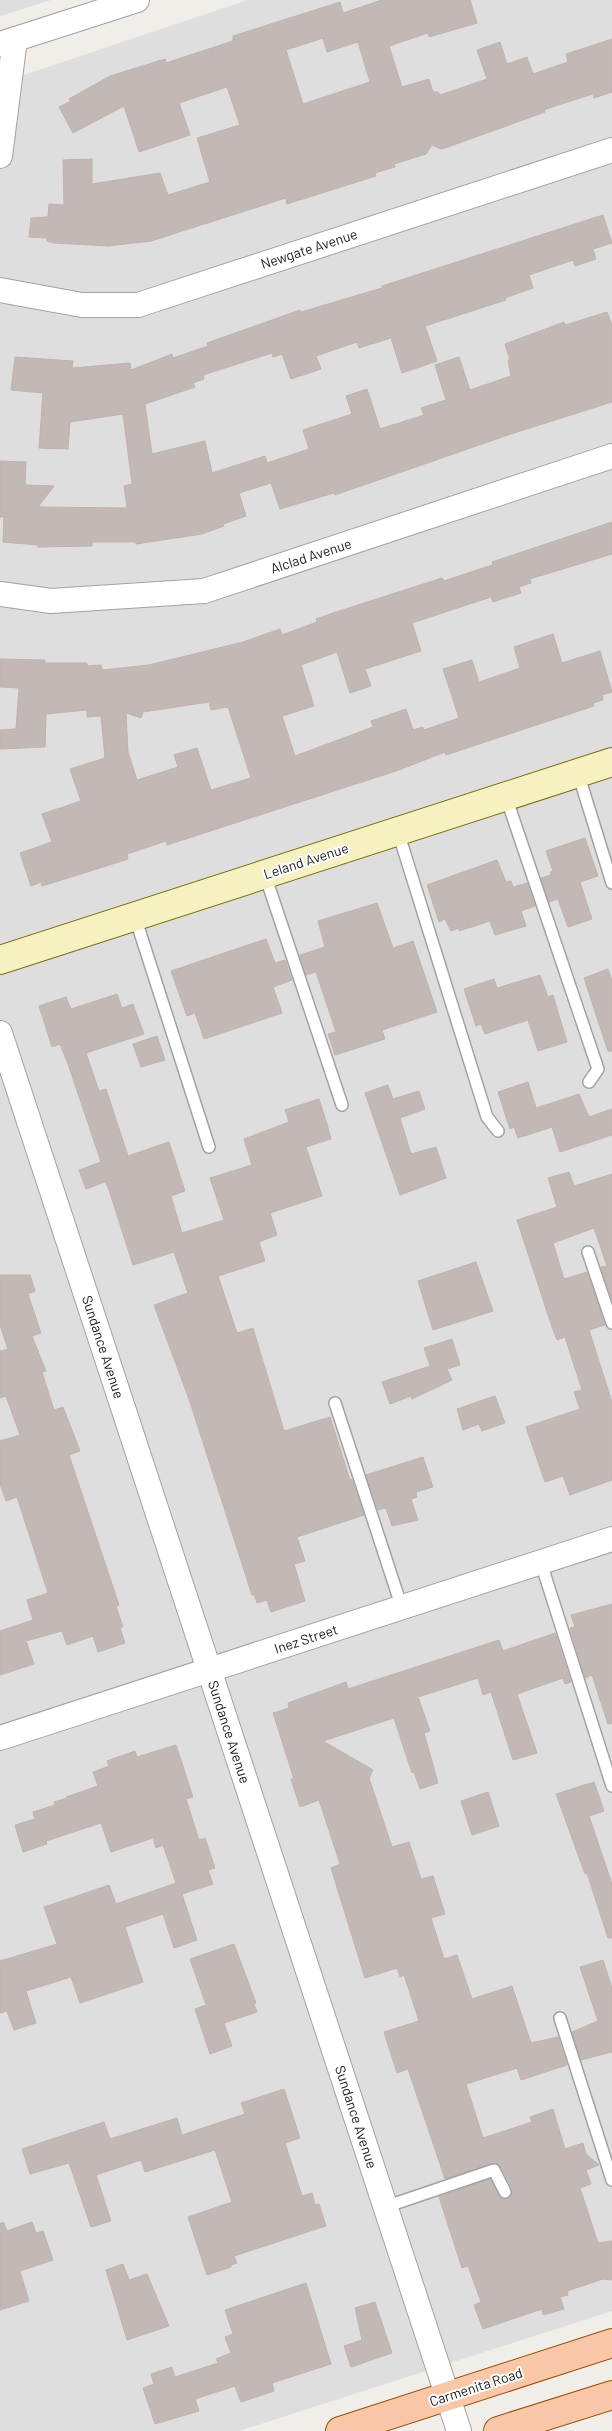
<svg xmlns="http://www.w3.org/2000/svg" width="612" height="2431" font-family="Barlow,sans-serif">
	<rect width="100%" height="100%" fill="#f1ede9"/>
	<g fill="#dfdedf">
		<path d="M0,0H51L0,16Z"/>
		<path d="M248,0H612V2311L239,2431H0V83Z"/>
	</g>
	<g fill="#c2b8b5" stroke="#c2b2ac" fill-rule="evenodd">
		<path d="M382,0H470L477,23L429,37L428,33L389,46L402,87L429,79L433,92H438L440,95L487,79L477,50L500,42L507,64L527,57L533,74L568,62L566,54L612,39V92L594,98L593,94L555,106L544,110L545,112L448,147L441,149L432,145L426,154L394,164L395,167L375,173L376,176L287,204L286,198L151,241L108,246L54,243L47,241V238L29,237L31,218L48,217L49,204L64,205L63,160L92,159V184L160,173L168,195L210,182L197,138L240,125L227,87L179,103L190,135L139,152L124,106L73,133L59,107L71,101L69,99L110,76L165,59L166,63L233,41V36L340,2L343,13ZM323,38L327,52L358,42L370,82L303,104L286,50Z"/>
		<path d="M603,215L612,243L593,249L596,259L575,266L573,260L529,275L533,288L505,298L506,300L425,326L437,361L402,373L391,338L359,348L357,342L316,356L321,369L291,379L282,354L273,357L272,353L203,375L204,379L193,383L195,387L145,404L152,454L205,441L212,473L265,456L267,463L309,449L303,430L352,414L346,396L367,389L380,429L424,415L421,408L446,400L435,365L459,357L470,390L511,376L508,360H510L505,344L564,322L565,325L607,312L612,325V402L511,434L335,495L334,493L280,509L271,483L239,493L246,516L223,524L224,526L202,534L136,544V542H92V546L38,547V545L3,542L4,517H0V461L26,462L25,485L54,486L38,507L127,508L124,486L132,484L123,414L70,422L68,449L39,448L43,393L11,390L15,357L73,361L72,368L130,363L131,370L172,354L173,358L208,346L207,343L300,310L301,312L382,288V286Z"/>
		<path d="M612,522V554L530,579L531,583L519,587L521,593L493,602L491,597L412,623L421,651L365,669L371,686L350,693L337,652L301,665L314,706L282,716L295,756L373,727L371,721L406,709L413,730L423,727L424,730L459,718L443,669L472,660L479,682L520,668L514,647L553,634L562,663L600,651L612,692L602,695L603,700L593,703L594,706L446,755L445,752L399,770L167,845L166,841L127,854L128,859L81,874L42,886L41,882L31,886L20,853L52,842L42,814L81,801L70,769L105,758L101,716L87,717V710L46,714L45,747L0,749V730L16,729L19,688L0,687V659L45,660L44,663H87V666L101,665L102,670L149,665L243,642L280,629L282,635L317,622L316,619L333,613L442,578L444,581L474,571L493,565L492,562ZM209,702L211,710L228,707L251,778L211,790L197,748L174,755L178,767L137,780L128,752L126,713L141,718L143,712Z"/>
		<path d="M585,838L598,876L580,882L592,919L568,927L558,899L549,902L541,878L551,875L550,872L553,871L546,851Z"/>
		<path d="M497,860L506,882L511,881L513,887L527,883L535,906L521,911L526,926L495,935L490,921L459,931V928L451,931L445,919L439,922L427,885Z"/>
		<path d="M377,903L393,948L413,941L437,1012L382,1030L385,1039L335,1055L328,1034L336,1032L316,972L306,975L300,955L325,947L318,921Z"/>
		<path d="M266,939L275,963L285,960L292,980L273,987L282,1013L204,1039L195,1013L187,1016L171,971Z"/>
		<path d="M608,969L612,981V1051H608L584,978Z"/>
		<path d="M540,975L548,997L553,995L567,1042L538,1051L528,1020L485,1034L481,1024L476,1026L464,989L494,979L497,988Z"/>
		<path d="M117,994L122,1008L133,1004L144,1034L86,1053L99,1091L106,1089L128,1156L169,1142L185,1191L171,1196L182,1233L224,1220L210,1178L252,1165L244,1139L289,1122L285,1110L319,1099L327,1124L331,1139L306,1147L322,1196L270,1213L277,1235L259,1242L265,1261L218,1276L237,1333L253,1328L284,1431L330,1417L350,1480L352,1479L364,1515L297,1537L305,1561L294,1564L305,1601L271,1612L267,1600L257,1603L254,1594L252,1595L190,1402L154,1305L188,1293L174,1252L133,1265L108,1187L105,1182L86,1189L79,1170L101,1162L68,1064L60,1044L52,1047L39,1006L66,997L71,1009Z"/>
		<path d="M157,1036L165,1060L141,1067L133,1044Z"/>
		<path d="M528,1082L536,1108L579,1094L589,1117L612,1109V1135L560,1152L552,1127L518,1138L514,1127L510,1129L498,1092Z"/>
		<path d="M388,1085L393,1099L419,1091L425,1109L400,1118L411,1154L436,1147L446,1178L400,1195L365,1093Z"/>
		<path d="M569,1172L574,1186L612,1174V1300L601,1267L607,1266L594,1228L553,1243L564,1279L587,1272L605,1325L589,1330L612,1402V1480L570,1495L563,1476L545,1482L526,1427L580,1409L574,1392L582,1390L565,1337L557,1340L552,1327L517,1220L557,1207L548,1178Z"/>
		<path d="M476,1262L493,1311L433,1330L418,1281Z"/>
		<path d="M0,1275H30L35,1291L28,1294L41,1333L32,1336L46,1371L42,1372L54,1410L63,1407L80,1451L69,1455L119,1605L116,1606L123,1627L120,1628L125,1643L98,1652L93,1636L67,1645L62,1631L26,1641L34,1664L0,1675V1631L33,1620L27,1600L48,1593L17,1497L6,1501L0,1484V1441L20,1435L6,1396L0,1398V1351L8,1349L0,1325Z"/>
		<path d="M452,1339L460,1365L447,1369L452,1380L412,1399L411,1396L390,1404L382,1382L430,1366L424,1348Z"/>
		<path d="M495,1396L505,1423L482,1431L479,1424L463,1430L457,1409Z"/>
		<path d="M423,1457L433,1487L416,1492L417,1497L411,1499L418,1520L392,1526L386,1508L378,1510L366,1475Z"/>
		<path d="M612,1604V1723L608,1724L592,1675L585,1678L570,1628L575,1627L571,1615Z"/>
		<path d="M555,1633L571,1682L565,1684L563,1678L517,1694L537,1753L513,1760L491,1692L483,1695L478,1678L418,1697L430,1731L424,1733L438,1783L420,1789L414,1772L412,1773L394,1718L323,1741L373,1770L369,1778L392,1847L409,1842L421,1879L433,1876L445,1914L431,1918L444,1959L457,1955L472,1999L512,1986L531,2043L558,2037L567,2065L521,2080L517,2068L466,2084L483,2138L532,2122L530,2117L553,2109L565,2149L583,2143L586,2154L599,2165L586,2170L591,2184L580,2188L598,2243L612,2241V2280L603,2279L567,2291L568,2295L560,2297L564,2309L543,2315L542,2309L483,2329L474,2305L481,2302L468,2266L462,2268L439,2197L490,2179L501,2198L511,2196L512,2189L501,2167L496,2163L445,2179L408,2069L397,2073L384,2032L419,2021L404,1975L400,1977L397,1968L365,1978L331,1868L340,1864L319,1800L300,1807L291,1779H294L273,1713L289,1708L288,1703L346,1682L348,1689L499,1640L503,1651Z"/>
		<path d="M176,1745L193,1797L186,1799L199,1840L205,1838L215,1868L208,1870L213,1884L182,1894L197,1940L174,1948L163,1914L125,1927L143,1982L80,2003L71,1977L26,1991L36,2023L14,2030L7,2011L0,2013V1961L57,1944L44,1907L109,1885L116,1904L176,1883L163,1845L156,1848L153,1838L111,1852L101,1823L46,1841L47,1844L23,1852L15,1825L35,1819L33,1812L55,1805L54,1802L67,1798L66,1797L98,1786L93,1772L109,1766L107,1761L135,1751L137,1757Z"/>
		<path d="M594,1782L604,1811L589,1816L612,1884V1938H608L587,1873L585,1874L556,1794Z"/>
		<path d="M488,1792L499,1826L472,1835L461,1801Z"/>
		<path d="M234,1944L256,2003L254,2004L257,2012L224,2023L232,2046L210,2054L195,2009L206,2005L190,1959Z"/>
		<path d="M603,1960L612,1988V2052L581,2060L572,2032L598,2021L580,1967Z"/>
		<path d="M284,2089L300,2138L285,2143L302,2196L312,2193L315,2205L319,2204L326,2226L234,2256L237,2263L231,2265V2267L207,2275L188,2217L232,2202L215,2150L145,2172L141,2160L96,2175L111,2221L91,2227L69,2163L30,2174L22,2149L104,2122L110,2139L177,2118L182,2135L245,2114L241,2103Z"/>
		<path d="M32,2222L36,2233L43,2231L53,2260L20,2271L29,2301L0,2310V2223H4L7,2231Z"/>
		<path d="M123,2264L129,2280L147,2274L169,2326L127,2340L106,2270Z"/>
		<path d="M306,2283L331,2364L272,2383L274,2391L241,2402L235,2386L195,2399L199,2411L155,2424L143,2388L154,2384L151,2374L172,2367L175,2377L218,2363L216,2359L231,2353L225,2337L233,2334L225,2310Z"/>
		<path d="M375,2302L392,2353L351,2367L344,2346L362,2340L355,2308Z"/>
	</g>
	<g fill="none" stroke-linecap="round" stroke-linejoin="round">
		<defs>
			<g id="lane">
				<path d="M578,773L612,883"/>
				<path d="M506,797L598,1069L589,1082"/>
				<path d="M398,832L487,1117L498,1131"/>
				<path d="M265,875L342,1105"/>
				<path d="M135,917L209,1147"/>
				<path d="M588,1252L612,1323"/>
				<path d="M335,1403L402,1608"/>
				<path d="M541,1563L612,1786"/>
				<path d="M560,2018L612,2180"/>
				<path d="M385,2207L494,2170L505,2192"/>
			</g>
			<g id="street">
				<path d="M0,44L137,0"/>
				<path d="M0,156L15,39"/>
				<path d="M0,290L82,305H138L612,150"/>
				<path d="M0,594L51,601L204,591L612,456"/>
				<path d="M0,1033L459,2431"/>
				<path d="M0,1738L612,1539"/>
			</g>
			<path id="secondary" d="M0,960L612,762"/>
			<g id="primary">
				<path d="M340,2431L612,2343"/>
				<path d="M498,2431L612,2395"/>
			</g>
		</defs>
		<use href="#lane" stroke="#a2a2a2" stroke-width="14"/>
		<use href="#street" stroke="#a2a2a2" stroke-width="26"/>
		<use href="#secondary" stroke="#766f0b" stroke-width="30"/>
		<use href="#primary" stroke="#974f08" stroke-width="30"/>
		<use href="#lane" stroke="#fff" stroke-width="11"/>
		<use href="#street" stroke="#fff" stroke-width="24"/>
		<use href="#secondary" stroke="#f7f0c1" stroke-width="28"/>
		<use href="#primary" stroke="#f7c7a7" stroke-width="28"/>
	</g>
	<g text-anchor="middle" stroke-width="4" stroke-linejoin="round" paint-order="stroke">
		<g font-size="14" fill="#212121" stroke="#fff">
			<text transform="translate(309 249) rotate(-18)" y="5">Newgate Avenue</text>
			<text transform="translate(311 556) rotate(-18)" y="5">Alclad Avenue</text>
			<text transform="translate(306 861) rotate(-18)" y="5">Leland Avenue</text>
			<text transform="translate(103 1347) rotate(72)" y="5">Sundance Avenue</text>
			<text transform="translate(306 1639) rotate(-18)" y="5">Inez Street</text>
			<text transform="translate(229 1732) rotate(72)" y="5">Sundance Avenue</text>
			<text transform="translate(356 2117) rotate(72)" y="5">Sundance Avenue</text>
			<text transform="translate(476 2387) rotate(-18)" y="5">Carmenita Road</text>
		</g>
	</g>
</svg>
